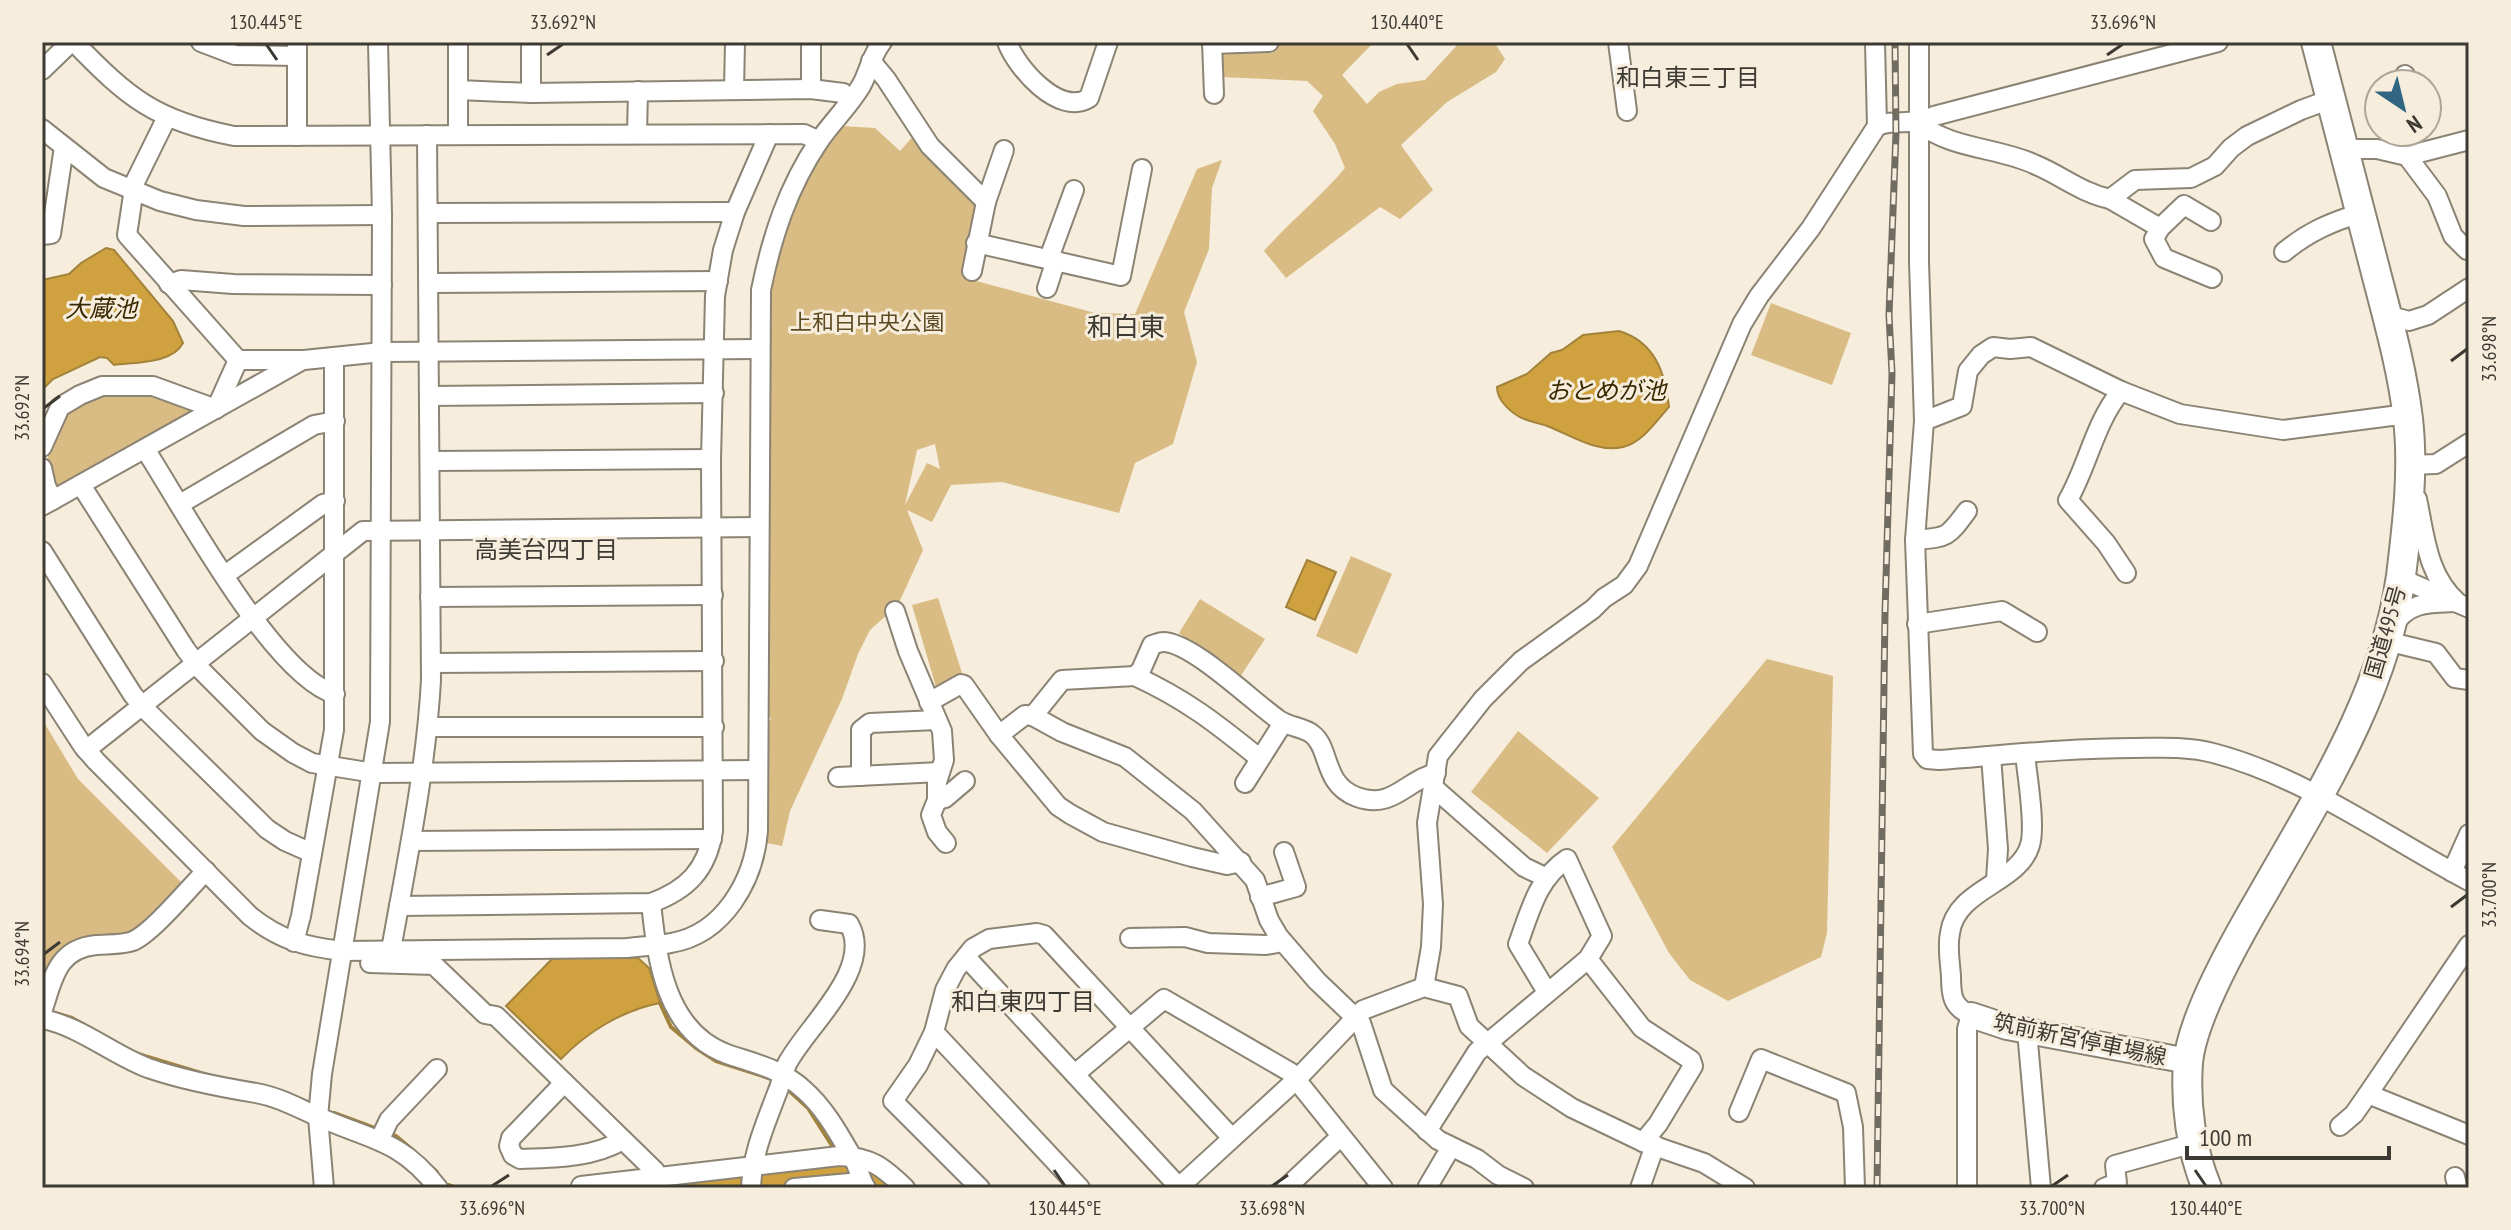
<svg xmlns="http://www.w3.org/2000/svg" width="2511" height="1230" font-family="'PT Sans Narrow','Noto Sans JP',sans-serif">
	<rect width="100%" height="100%" fill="#f6eddc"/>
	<g fill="#d9bc84" fill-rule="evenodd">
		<path d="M225,42H290L289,46C266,51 247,50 225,42Z"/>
		<path d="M1283,42H1374L1342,75L1367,104L1379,92L1397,84L1425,80L1460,42H1494L1505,59L1496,72L1447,102L1401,145L1433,190L1400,219L1380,207L1286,278L1264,251C1290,221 1320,198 1345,168L1335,144L1313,111L1323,96L1307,81L1221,77L1220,53H1272Z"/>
		<path d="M841,126L875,128L900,151L915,134L975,200L969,279L1095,313L1135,314L1197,169L1222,160L1212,188L1209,249L1184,312L1197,362L1173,444L1135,463L1119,513L1002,482L951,485L932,522L907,510L923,550L898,605L870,630L858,654L842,699L790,811L782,846L767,843L766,727L771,719L763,709L767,319L775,254L795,197L823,147ZM935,444L940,469L927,463L905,505L917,450Z"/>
		<path d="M1771,303L1851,333L1832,385L1751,355Z"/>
		<path d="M126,392H151L195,407L197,414L55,493C44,468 45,446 61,423C64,418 68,412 72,408C87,398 108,395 126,392Z"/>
		<path d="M1351,556L1392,574L1357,654L1316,636Z"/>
		<path d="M938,598L962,673L936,687L912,605Z"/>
		<path d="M1200,599L1265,639L1240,677L1179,633Z"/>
		<path d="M1767,659L1833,676L1827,933L1821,957L1728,1001L1690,980L1669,953L1612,847Z"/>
		<path d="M42,719L78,779L182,883L146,926L128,937L69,942L49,966L42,985Z"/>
		<path d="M1518,731L1599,798L1547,853L1471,792Z"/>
	</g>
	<g fill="#cfa23f" stroke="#a3833b" stroke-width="2">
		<path d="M106,248L114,250L173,321L183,343C172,364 135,362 114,365L107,358L100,357L53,379L42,390V280L69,274L81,263Z"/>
		<path d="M1619,331C1655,342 1665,372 1669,407C1657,420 1642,443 1623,447C1596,453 1571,435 1547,426C1538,423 1526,421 1518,416C1508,410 1497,399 1497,387L1527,374L1551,353L1562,350L1583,335Z"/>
		<path d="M1307,560L1336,572L1315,620L1286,607Z"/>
		<path d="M553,958H638L649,968L660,1003C623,1010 587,1032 561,1059L506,1006Z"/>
	</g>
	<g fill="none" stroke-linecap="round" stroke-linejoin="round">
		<g stroke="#a3833b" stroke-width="4">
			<path d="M660,1003L671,1027L696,1048L716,1061L772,1079"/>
			<path d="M48,1011L72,1018L92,1029"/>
			<path d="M138,1054L214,1077"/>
			<path d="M785,1087L808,1108L836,1152"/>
			<path d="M334,1113L380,1130"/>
			<path d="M389,1133L396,1136L414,1151"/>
			<path d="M429,1165L437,1172"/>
			<path d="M449,1185L457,1188"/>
		</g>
		<path stroke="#cfa23f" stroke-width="24" d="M644,1188L838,1169L872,1173L890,1188"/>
		<defs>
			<g id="minor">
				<path d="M74,42C128,98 156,121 234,136L804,134L819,141"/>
				<path d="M201,42L235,55L297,56"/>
				<path d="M458,42V135"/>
				<path d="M531,42V93"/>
				<path d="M1007,42C1016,67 1059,117 1089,98L1108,42"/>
				<path d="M1212,42L1214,94"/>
				<path d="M1618,42L1627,111"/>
				<path d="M1875,42L1877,126"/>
				<path d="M1919,42V262L1924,421L1915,540L1923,754L1927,759L1939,760C2004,755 2069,748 2134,748C2160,748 2187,746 2213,753C2305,777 2386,837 2469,881"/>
				<path d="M1212,44L1269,42"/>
				<path d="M871,61L886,79L930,146L986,202L972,271"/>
				<path d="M42,70L71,42"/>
				<path d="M2405,75L2408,84"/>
				<path d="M811,89V42"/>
				<path d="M458,90L531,93L811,89L843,93L849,102"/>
				<path d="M734,90L735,42"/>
				<path d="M167,117L135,182L127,235L238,360H304L382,352L759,349"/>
				<path d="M1919,123C1952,150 1999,147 2036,165C2062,176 2082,193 2110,199L2135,180L2191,178L2215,166L2231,148L2247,136L2301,110L2331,99"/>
				<path d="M42,129L104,178L160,201L196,210L244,216L382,215"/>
				<path d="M637,134L638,91"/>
				<path d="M297,136V42"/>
				<path d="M2346,149H2377L2407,156L2469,140"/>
				<path d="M2407,156L2437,196L2453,236L2467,250"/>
				<path d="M2110,199L2160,228L2154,239L2164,258L2212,278"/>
				<path d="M986,202L1004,150"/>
				<path d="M428,213L735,212"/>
				<path d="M2160,228L2184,205L2211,221"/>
				<path d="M42,235L51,234L64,147"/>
				<path d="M976,243L1121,276L1142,169"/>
				<path d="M2284,252C2308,232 2331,222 2361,213"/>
				<path d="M1049,258L1074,190"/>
				<path d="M429,283L718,281"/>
				<path d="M169,284L181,280L233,284L382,285"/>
				<path d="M1047,288L1056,260"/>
				<path d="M2387,315L2409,321L2428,315L2469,288"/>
				<path d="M2121,391C2095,422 2088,465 2068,500L2106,543L2126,573"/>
				<path d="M429,396L714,393"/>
				<path d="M1924,421L1962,406L1968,371L1981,355L1993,347L2010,349L2031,347L2121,391L2180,414L2283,430L2407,414"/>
				<path d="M42,447L60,407L80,395L102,386H153L216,409L238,360"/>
				<path d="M145,449C182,506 273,676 335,694"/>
				<path d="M430,461L711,459"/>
				<path d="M42,468L46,486L53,500"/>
				<path d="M2411,474L2409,465L2436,464L2469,443"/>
				<path d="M81,485L186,650L201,670L262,731L293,753L312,763L374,773L758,770"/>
				<path d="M2417,499C2425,536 2427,575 2457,602"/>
				<path d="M180,504L314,425L335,421"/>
				<path d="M42,506L301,361"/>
				<path d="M1915,540C1948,537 1947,538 1967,511"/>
				<path d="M42,551L133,695L148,712L267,829L285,841L312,853"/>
				<path d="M225,575L323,504L335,501"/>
				<path d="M2400,578L2469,608"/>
				<path d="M430,597L713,595"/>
				<path d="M895,611L908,651L942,731L944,760L937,782V800L931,815L937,832L946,843"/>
				<path d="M1917,624L2002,611L2037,632"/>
				<path d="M2393,626C2409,601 2430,603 2457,602"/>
				<path d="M2386,641L2436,653L2455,678L2469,680"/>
				<path d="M431,663L714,661"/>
				<path d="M1135,676C1185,699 1216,723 1259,758"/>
				<path d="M42,683L83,746L96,761L250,916C280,940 306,947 343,951L627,948C641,946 657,946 671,943C724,934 754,880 758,831L761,290C772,236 788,187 819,141C832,122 849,106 861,86C869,72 871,56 882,42"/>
				<path d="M929,702L961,684L964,685L999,735L1058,806L1070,814L1103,832L1192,857L1227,865L1241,862"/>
				<path d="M1033,716L1062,732L1125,757L1193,811L1255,880L1269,920L1279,937L1317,981L1361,1023L1383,1090L1438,1140L1477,1159L1498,1175L1524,1188"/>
				<path d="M428,727H714"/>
				<path d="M999,735L1025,715L1033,716L1062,680L1135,676L1141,670L1152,645C1156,644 1160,642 1163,642C1192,642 1253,702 1279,720C1289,727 1303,727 1312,734C1331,748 1322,784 1357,797C1393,810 1406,780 1436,773"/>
				<path d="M86,750L363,531L759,527"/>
				<path d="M1991,756L1998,849L1996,880"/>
				<path d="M861,776V730L870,723L937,720"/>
				<path d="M838,777L940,772"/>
				<path d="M1245,783L1283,723"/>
				<path d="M1433,787L1524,867L1547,878"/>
				<path d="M937,800L945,798L965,781"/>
				<path d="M411,841L712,839"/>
				<path d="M2452,872L2469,834"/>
				<path d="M1260,897L1296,887L1284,852"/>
				<path d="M651,903C657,959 665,1031 727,1054C753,1063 782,1069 804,1090C825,1108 840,1136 854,1160C859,1169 860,1179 866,1188"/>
				<path d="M399,906L651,903C687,890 707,870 713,831L711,459L715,296L723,250L735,212L769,134"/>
				<path d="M1130,938L1185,937L1208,943L1266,945L1283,942"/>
				<path d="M294,942L301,916L334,730V357"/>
				<path d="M391,950C407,860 426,771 431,680L427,135"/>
				<path d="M966,957L1179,1187"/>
				<path d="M1588,959L1642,1028L1691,1060L1693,1066L1658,1124L1643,1142"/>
				<path d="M370,963L434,965L485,1014L496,1016L655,1171L657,1188"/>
				<path d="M1424,987L1431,947L1433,904L1427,823L1438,756L1483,699L1521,661L1593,609L1604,598L1624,585L1638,566L1742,324L1759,296L1811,228L1877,126C1894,118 1911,127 1934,116L2218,42"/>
				<path d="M42,1012C53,980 56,949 96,945C108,944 123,945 133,941C153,932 189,888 206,871"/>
				<path d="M42,1019C80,1026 113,1055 148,1068C183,1080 219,1087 256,1093C279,1097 298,1108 319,1117C370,1140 400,1139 438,1188"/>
				<path d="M2027,1031L2041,1188"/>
				<path d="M934,1032L1080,1188"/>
				<path d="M1075,1074L1164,999L1290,1072L1383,1188"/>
				<path d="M564,1083L511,1138L509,1146L513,1155L520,1159C555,1158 592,1158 623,1140"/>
				<path d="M2368,1094L2469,1135"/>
				<path d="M1739,1112L1761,1059L1846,1093L1853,1127L1855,1188"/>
				<path d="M2340,1126L2354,1114L2368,1094L2469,945"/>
				<path d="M1427,1131L1477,1052L1588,959L1602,936L1567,859C1537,879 1530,912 1518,944L1547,992"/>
				<path d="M380,1139L389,1120L437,1069"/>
				<path d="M2455,1177L2458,1188"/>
				<path d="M324,1188L318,1117L322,1074L380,722L382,215L378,42"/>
				<path d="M581,1188V1186L839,1156C871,1157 883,1167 905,1188"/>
				<path d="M751,1188C752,1154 765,1125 777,1093C781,1084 783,1073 787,1064C806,1027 875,969 849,924L820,920"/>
				<path d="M794,1188L861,1182"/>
				<path d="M980,1188L893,1101L918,1065L934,1032L945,990L956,969L973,948L989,939L1037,933L1044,935L1232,1138"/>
				<path d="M1178,1188L1297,1079L1363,1010L1424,987L1458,996L1469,1026L1523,1076L1572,1108L1643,1142L1704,1163L1745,1188"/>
				<path d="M1286,1188L1340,1137"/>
				<path d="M1427,1188L1451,1147"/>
				<path d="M1640,1188L1655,1145"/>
				<path d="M1967,1188V1029L1971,1015C1952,1007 1951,995 1951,976C1950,962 1947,947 1950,933C1956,888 2019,884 2030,845C2036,826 2027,775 2025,754"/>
				<path d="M2104,1188L2117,1183L2115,1165L2194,1143"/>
			</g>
			<path id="major" d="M1971,1015L2007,1027L2188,1061"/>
			<path id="highway" d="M2207,1188C2191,1150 2185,1104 2188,1063C2192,1017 2237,938 2261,897C2318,797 2385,693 2401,576C2407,526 2414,470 2408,419C2402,367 2387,316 2374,265C2355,190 2335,116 2316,42"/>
		</defs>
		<use href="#minor" stroke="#8b8374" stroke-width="22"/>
		<use href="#major" stroke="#8b8374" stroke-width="28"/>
		<use href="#highway" stroke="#8b8374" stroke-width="32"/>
		<use href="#minor" stroke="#fff" stroke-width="18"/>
		<use href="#major" stroke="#fff" stroke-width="24"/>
		<use href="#highway" stroke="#fff" stroke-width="28"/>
		<defs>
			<path id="rail" d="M1877,1188L1885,613L1892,373L1889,315L1896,133L1895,42"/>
		</defs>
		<use href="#rail" stroke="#716c62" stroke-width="7"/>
		<use href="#rail" stroke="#f6eddc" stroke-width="4" stroke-dasharray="12" stroke-linecap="butt"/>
	</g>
	<path fill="none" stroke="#3d3a33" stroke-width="3" d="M266,44L277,60M1407,44L1418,60M547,55L563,44M2107,55L2123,44M2451,361L2467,349M44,408L60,396M2451,907L2467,895M44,954L60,942M1054,1170L1065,1186M2195,1170L2206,1186M492,1186L509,1175M1272,1186L1288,1175M2052,1186L2068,1175"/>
	<g text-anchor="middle" stroke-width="6" stroke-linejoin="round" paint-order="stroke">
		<g font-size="22" fill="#5e4b23" stroke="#f6eddc">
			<text x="867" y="330">上和白中央公園</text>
		</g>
		<g font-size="22" fill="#3d3a33" stroke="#f6eddc">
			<text transform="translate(2385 632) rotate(-74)" y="8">国道495号</text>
			<text transform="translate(2080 1039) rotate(12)" y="8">筑前新宮停車場線</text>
		</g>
		<g font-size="24" fill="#3d3a33" stroke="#f6eddc">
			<text x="1688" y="86">和白東三丁目</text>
			<text x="546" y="558">高美台四丁目</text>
			<text x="1023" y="1010">和白東四丁目</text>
		</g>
		<g font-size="24" font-style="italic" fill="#3a2800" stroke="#f6eddc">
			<text x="101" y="317">大蔵池</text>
			<text x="1606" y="399">おとめが池</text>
		</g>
		<g font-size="26" fill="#3d3a33" stroke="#f6eddc">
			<text x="1126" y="336">和白東</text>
		</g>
	</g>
	<rect width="2511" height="1230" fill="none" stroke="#f6eddc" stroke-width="88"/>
	<g transform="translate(2403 108) rotate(145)"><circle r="38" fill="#f6eddc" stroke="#aca598" stroke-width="2"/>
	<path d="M0-6L14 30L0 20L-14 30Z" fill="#316682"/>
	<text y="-12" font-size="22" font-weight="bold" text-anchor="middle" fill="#3d3a33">N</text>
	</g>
	<path d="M2187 1146v12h202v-12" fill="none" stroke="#3d3a33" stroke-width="4"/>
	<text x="2199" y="1146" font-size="24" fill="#3d3a33" stroke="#f6eddc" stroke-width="6" paint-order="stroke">100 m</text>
	<rect x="44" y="44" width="2423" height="1142" fill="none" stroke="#3d3a33" stroke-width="3"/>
	<g font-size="20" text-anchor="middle" fill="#3d3a33">
		<text x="266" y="29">130.445°E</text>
		<text x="563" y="29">33.692°N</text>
		<text x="1407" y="29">130.440°E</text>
		<text x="2123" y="29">33.696°N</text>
		<text transform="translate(2489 349) rotate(-90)" y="7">33.698°N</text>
		<text transform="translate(22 408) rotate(-90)" y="7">33.692°N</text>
		<text transform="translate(2489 895) rotate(-90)" y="7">33.700°N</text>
		<text transform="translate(22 954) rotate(-90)" y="7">33.694°N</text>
		<text x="492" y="1215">33.696°N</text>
		<text x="1065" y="1215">130.445°E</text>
		<text x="1272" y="1215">33.698°N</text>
		<text x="2052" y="1215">33.700°N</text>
		<text x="2206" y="1215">130.440°E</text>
	</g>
</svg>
